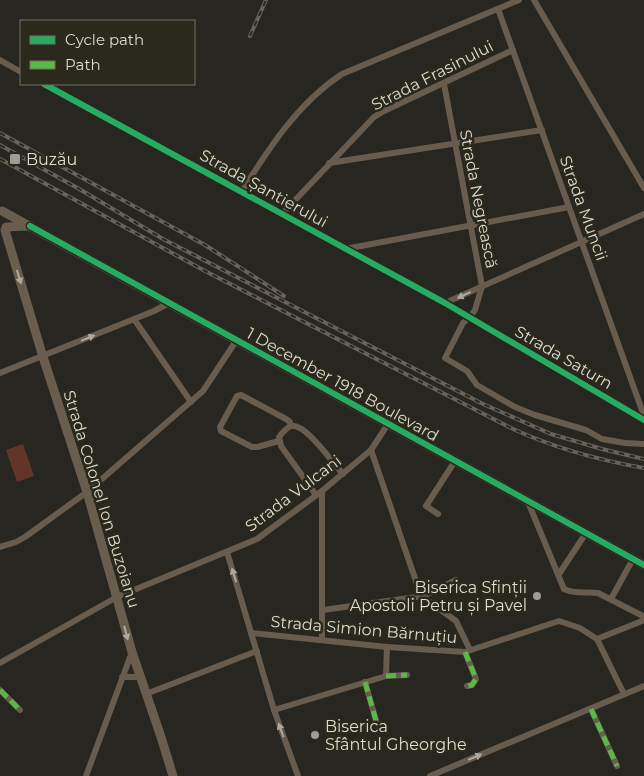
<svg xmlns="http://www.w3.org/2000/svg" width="644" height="776" font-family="Montserrat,sans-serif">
	<rect width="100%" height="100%" fill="#282620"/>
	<path fill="#623528" d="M23,444L34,476L17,482L6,450Z"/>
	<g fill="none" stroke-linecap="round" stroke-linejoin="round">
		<g stroke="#685c4f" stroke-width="6">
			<path d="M534,0L644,188"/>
			<path d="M498,9L644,416"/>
			<path d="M0,60L21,72"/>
			<path d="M44,84L445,303L644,420"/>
			<path d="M444,84L482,286L475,310L470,317L463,323L445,358L467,371L477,385L515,407L535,415L586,430L602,439L625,443L644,444"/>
			<path d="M329,163L542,130"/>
			<path d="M242,191C269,148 298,103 342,74L519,0"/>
			<path d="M282,214L374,117L382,112L513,50"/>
			<path d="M345,249L569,207"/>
			<path d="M445,303L644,214"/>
			<path d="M134,319L191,402"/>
			<path d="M0,373L154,311L169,303"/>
			<path d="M279,441L257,447H252L221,431L220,427L237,396L241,395L286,419L290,422L291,426"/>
			<path d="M371,450L419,590L427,600L456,621L470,650"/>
			<path d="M322,491V639"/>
			<path d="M316,495L281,446L279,437C282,433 286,428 291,426C306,423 333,464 343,474"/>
			<path d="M528,502L564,589C577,595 585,591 598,593L643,616L642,621L597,639"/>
			<path d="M438,514L426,506L455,461"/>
			<path d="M0,547L16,542L25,537L87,492L203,391L236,341"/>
			<path d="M227,552L274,710L298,776"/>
			<path d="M559,574L586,533"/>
			<path d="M611,599L633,559"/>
			<path d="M323,610L423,596L456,580"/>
			<path d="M251,633L387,647L465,652L559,621L580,628L597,639L624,694"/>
			<path d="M465,652L476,679L472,685L467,686"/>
			<path d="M0,663L117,597L257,539L322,491L371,450L388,424"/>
			<path d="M386,676L407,675"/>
			<path d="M122,677H141"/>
			<path d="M365,682L377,724"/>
			<path d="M0,690L20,710"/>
			<path d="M146,694L257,651"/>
			<path d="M591,709L617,766"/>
			<path d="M274,710L386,676L387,647"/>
			<path d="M86,776L132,652"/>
			<path d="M430,776L644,686"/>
		</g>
		<g stroke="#695d4e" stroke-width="9">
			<path d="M2,211L644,565"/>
			<path d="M6,227L30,226"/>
			<path d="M5,230L43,357L87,492L132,652L161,737L173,776"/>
		</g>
		<defs>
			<g id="rail">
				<path d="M250,36L266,0"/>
				<path d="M0,133L205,245L284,296"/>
				<path d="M0,145L81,190L163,239L483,404L551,434L602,449L644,459"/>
				<path d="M0,159L205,271L511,428C554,448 598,460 644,468"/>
			</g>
		</defs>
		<use href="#rail" stroke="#69625c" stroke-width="4"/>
		<use href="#rail" stroke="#2b291c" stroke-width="2" stroke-dasharray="5.5" stroke-linecap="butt"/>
		<g stroke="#58b947" stroke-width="5" stroke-dasharray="10 5" stroke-linecap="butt">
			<path d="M465,652L476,679L472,685L467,686"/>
			<path d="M386,676L407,675"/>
			<path d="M365,682L377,724"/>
			<path d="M0,690L20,710"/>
			<path d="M591,709L617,766"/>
		</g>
		<defs>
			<g id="cycleway">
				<path d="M44,84L445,303L644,420"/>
				<path d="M30,226L644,565"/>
			</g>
		</defs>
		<use href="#cycleway" stroke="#2b291c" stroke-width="9"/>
		<use href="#cycleway" stroke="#26ab63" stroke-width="6"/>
	</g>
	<defs><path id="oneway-solid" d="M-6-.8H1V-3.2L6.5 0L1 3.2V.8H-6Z" transform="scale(1.25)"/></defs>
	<g fill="#afa99e">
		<use href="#oneway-solid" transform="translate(19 277) rotate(73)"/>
		<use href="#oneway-solid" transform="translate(126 633) rotate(75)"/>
	</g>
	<g fill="#aea99e">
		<use href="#oneway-solid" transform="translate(464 295) rotate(155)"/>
		<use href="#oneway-solid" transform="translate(88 338) rotate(-22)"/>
		<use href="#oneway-solid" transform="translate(234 575) rotate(-107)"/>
		<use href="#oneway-solid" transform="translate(281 730) rotate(-110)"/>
		<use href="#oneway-solid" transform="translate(475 757) rotate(-23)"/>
	</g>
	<g fill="#9e9c94" stroke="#2b291c" stroke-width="2">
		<rect x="9" y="153" width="12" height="12" rx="2.5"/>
		<circle cx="537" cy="596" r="5"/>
		<circle cx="315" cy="735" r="5"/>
	</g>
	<g text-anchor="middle" stroke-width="5" stroke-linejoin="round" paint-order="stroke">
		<g font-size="16" fill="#dddcd3" stroke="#2b291c">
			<text transform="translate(432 75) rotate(-27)" y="6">Strada Frasinului</text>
			<text transform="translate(264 188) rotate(29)" y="6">Strada Șantierului</text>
			<text transform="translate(479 199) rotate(79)" y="6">Strada Negrească</text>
			<text transform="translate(584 208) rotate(70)" y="6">Strada Muncii</text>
			<text transform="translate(564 357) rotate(30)" y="6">Strada Saturn</text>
			<text transform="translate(343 384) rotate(29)" y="6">1 December 1918 Boulevard</text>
			<text transform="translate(293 493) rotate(-37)" y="6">Strada Vulcani</text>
			<text transform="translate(102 499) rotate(73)" y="6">Strada Colonel Ion Buzoianu</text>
			<text transform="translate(364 629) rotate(5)" y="6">Strada Simion Bărnuțiu</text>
		</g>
		<g font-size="16" fill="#dddcd3" stroke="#2b291c" text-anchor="start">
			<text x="26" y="165">Buzău</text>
			<text x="527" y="593" text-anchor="end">Biserica Sfinții<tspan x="527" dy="18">Apostoli Petru și Pavel</tspan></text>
			<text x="325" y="732">Biserica<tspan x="325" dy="18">Sfântul Gheorghe</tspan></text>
		</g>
	</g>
	<rect x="20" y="20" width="175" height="65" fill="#2b291c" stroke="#727165"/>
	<rect x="30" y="36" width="25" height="8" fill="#26ab63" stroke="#727165"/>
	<text x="65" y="45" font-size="15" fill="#dddcd3">Cycle path</text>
	<rect x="30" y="61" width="25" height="8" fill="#58b947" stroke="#727165"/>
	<text x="65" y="70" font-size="15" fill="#dddcd3">Path</text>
</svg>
